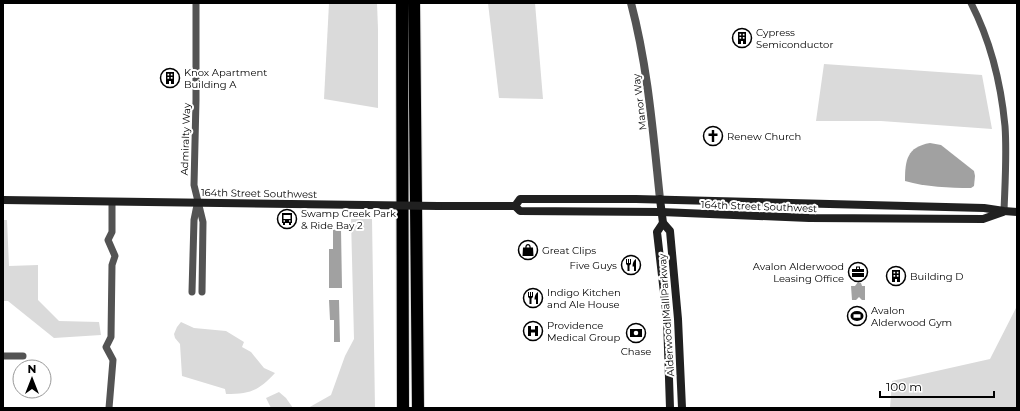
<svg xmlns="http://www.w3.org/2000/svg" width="1020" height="411" font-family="Montserrat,sans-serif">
	<rect width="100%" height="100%" fill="#fff"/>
	<g fill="#dadada">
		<path d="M329,3H377L378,29V108L324,99Z"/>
		<path d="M488,3H535L543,99L499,98Z"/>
		<path d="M824,64L982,75L992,129L881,121H816Z"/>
		<path d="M351,219H372L375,408H308L331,395L345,356L354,339Z"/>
		<path d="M3,220H7L9,266L38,265V300L59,321L99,322L101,335L54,338L8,301H3Z"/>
		<path d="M1017,306V408H890L892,381L990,359Z"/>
		<path d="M181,322L194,328L226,331L244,342L242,347L251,352L264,368L275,373C258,391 251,394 226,394L225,389L182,376L180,344L175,338L174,334L177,327Z"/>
		<path d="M279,392L286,398L293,408H271L266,398Z"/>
	</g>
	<g fill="#a1a1a1">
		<path d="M930,143L941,145L974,171L975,176L974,186L971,188C949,188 926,187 905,181C905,160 907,147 930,143Z"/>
		<path d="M341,229L342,288H329V249H333V230Z"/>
		<path d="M858,282L861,283L862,286H865V300H862L859,297L856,300H852L851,286H855Z"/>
		<path d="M329,300H339L340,342H334V320H330Z"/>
	</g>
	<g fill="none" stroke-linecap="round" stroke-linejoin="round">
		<defs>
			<g id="motorway">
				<path d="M402,3L403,408"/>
				<path d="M414,3L418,408"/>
			</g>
		</defs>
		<use href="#motorway" stroke="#dbdbdb" stroke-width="14"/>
		<g stroke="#535353" stroke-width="7">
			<path d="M196,3V100L194,185L203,222L202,292"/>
			<path d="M971,3C990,40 1001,84 1005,126C1007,154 1005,183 1004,211"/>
			<path d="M192,292L194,220L197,205"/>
			<path d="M3,356H23"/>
			<path d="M109,408L113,360L106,347L111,337L112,265L115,256L108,240L112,232V202"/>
		</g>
		<path stroke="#535353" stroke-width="8" d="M631,3C648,67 653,133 660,199"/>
		<g stroke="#202020" stroke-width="8">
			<path d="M660,199L663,223L670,231L678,319L682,408"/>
			<path d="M3,200L366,205"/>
			<path d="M438,206H515"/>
			<path d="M515,206L520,199H636L984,208L1004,211L1017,212"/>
			<path d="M515,206L520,211L661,212L809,218L983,219L1003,212"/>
			<path d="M663,223L657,232L667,319L670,408"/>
		</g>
		<use href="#motorway" stroke="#000" stroke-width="12"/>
		<path stroke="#202020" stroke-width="8" d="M366,205L438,206"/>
	</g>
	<defs>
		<symbol id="building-ring" viewBox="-11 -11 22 22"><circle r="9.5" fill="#fff" stroke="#000" stroke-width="1.5"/><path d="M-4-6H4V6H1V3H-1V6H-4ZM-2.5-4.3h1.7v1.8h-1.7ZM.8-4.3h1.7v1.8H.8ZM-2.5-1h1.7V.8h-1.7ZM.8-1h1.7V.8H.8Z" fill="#000"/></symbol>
		<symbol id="church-ring" viewBox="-11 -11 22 22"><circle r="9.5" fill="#fff" stroke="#000" stroke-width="1.5"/><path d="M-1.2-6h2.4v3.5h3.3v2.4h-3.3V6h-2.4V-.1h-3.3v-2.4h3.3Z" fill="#000"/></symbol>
		<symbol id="bus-ring" viewBox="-11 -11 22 22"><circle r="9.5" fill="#fff" stroke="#000" stroke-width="1.5"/><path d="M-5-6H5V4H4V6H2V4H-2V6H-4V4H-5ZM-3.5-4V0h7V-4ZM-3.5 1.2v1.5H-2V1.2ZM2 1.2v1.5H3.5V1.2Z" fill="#000"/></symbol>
		<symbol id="shop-ring" viewBox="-11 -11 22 22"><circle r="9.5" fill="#fff" stroke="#000" stroke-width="1.5"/><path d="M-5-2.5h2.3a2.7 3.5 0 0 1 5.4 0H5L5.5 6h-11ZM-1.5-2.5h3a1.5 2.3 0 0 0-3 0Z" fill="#000"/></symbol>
		<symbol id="restaurant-ring" viewBox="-11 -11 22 22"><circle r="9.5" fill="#fff" stroke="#000" stroke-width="1.5"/><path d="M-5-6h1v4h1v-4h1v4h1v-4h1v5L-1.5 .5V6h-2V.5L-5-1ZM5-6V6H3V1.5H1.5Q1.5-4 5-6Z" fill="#000"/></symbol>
		<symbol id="office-ring" viewBox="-11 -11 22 22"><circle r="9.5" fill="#fff" stroke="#000" stroke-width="1.5"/><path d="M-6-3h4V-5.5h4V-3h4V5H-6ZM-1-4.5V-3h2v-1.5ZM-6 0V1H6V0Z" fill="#000"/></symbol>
		<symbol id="stadium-ring" viewBox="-11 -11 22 22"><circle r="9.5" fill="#fff" stroke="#000" stroke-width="1.5"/><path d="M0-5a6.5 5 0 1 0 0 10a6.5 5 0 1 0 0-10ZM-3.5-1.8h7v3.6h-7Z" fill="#000"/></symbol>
		<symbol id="hospital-ring" viewBox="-11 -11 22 22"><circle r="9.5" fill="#fff" stroke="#000" stroke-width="1.5"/><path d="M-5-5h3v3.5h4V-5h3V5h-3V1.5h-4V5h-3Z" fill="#000"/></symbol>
		<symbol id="bank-ring" viewBox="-11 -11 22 22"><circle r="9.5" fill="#fff" stroke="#000" stroke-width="1.5"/><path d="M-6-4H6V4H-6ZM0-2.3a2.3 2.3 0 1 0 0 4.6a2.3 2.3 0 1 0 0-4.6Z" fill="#000"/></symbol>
	</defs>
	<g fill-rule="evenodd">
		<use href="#building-ring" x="731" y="27" width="22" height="22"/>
		<use href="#building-ring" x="159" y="67" width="22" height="22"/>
		<use href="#church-ring" x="702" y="125" width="22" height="22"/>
		<use href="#bus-ring" x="276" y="208" width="22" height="22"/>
		<use href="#shop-ring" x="517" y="239" width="22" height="22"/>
		<use href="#restaurant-ring" x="620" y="254" width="22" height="22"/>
		<use href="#office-ring" x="847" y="261" width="22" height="22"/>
		<use href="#building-ring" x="885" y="265" width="22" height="22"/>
		<use href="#restaurant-ring" x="522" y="287" width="22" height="22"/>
		<use href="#stadium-ring" x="846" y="305" width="22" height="22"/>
		<use href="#hospital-ring" x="522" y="320" width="22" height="22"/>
		<use href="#bank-ring" x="625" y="322" width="22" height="22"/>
	</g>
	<g text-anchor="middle" stroke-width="4" stroke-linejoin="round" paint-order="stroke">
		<g font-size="10" fill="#000" stroke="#fff" text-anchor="start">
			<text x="756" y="36">Cypress<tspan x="756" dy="12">Semiconductor</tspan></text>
			<text x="184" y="76">Knox Apartment<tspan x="184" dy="12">Building A</tspan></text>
			<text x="727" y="140">Renew Church</text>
			<text x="301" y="217">Swamp Creek Park<tspan x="301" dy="12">&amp; Ride Bay 2</tspan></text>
			<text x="542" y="254">Great Clips</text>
			<text x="617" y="269" text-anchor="end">Five Guys</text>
			<text x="844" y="270" text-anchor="end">Avalon Alderwood<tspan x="844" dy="12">Leasing Office</tspan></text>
			<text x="910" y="280">Building D</text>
			<text x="547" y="296">Indigo Kitchen<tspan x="547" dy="12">and Ale House</tspan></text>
			<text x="871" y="314">Avalon<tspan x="871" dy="12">Alderwood Gym</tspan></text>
			<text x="547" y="329">Providence<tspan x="547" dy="12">Medical Group</tspan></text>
			<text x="636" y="355" text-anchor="middle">Chase</text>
		</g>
		<g font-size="10" fill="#000" stroke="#fff">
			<text transform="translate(639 102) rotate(-97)" y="4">Manor Way</text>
			<text transform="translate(185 139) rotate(-88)" y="4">Admiralty Way</text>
			<text transform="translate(259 193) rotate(1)" y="4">164th Street Southwest</text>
			<text transform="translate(759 206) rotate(2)" y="4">164th Street Southwest</text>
			<text transform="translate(666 315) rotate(-94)" y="4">Alderwood Mall Parkway</text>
		</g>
	</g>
	<rect width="1020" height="411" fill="none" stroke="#000000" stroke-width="8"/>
	<g transform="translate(32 379)"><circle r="19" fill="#ffffff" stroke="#999999"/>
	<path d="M0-3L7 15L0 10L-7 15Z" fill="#000000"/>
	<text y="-6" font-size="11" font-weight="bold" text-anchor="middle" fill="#000000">N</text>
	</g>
	<path d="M880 391v6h114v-6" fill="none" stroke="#000000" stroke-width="2"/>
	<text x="886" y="391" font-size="12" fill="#000000" stroke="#ffffff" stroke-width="3" paint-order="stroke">100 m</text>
</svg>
